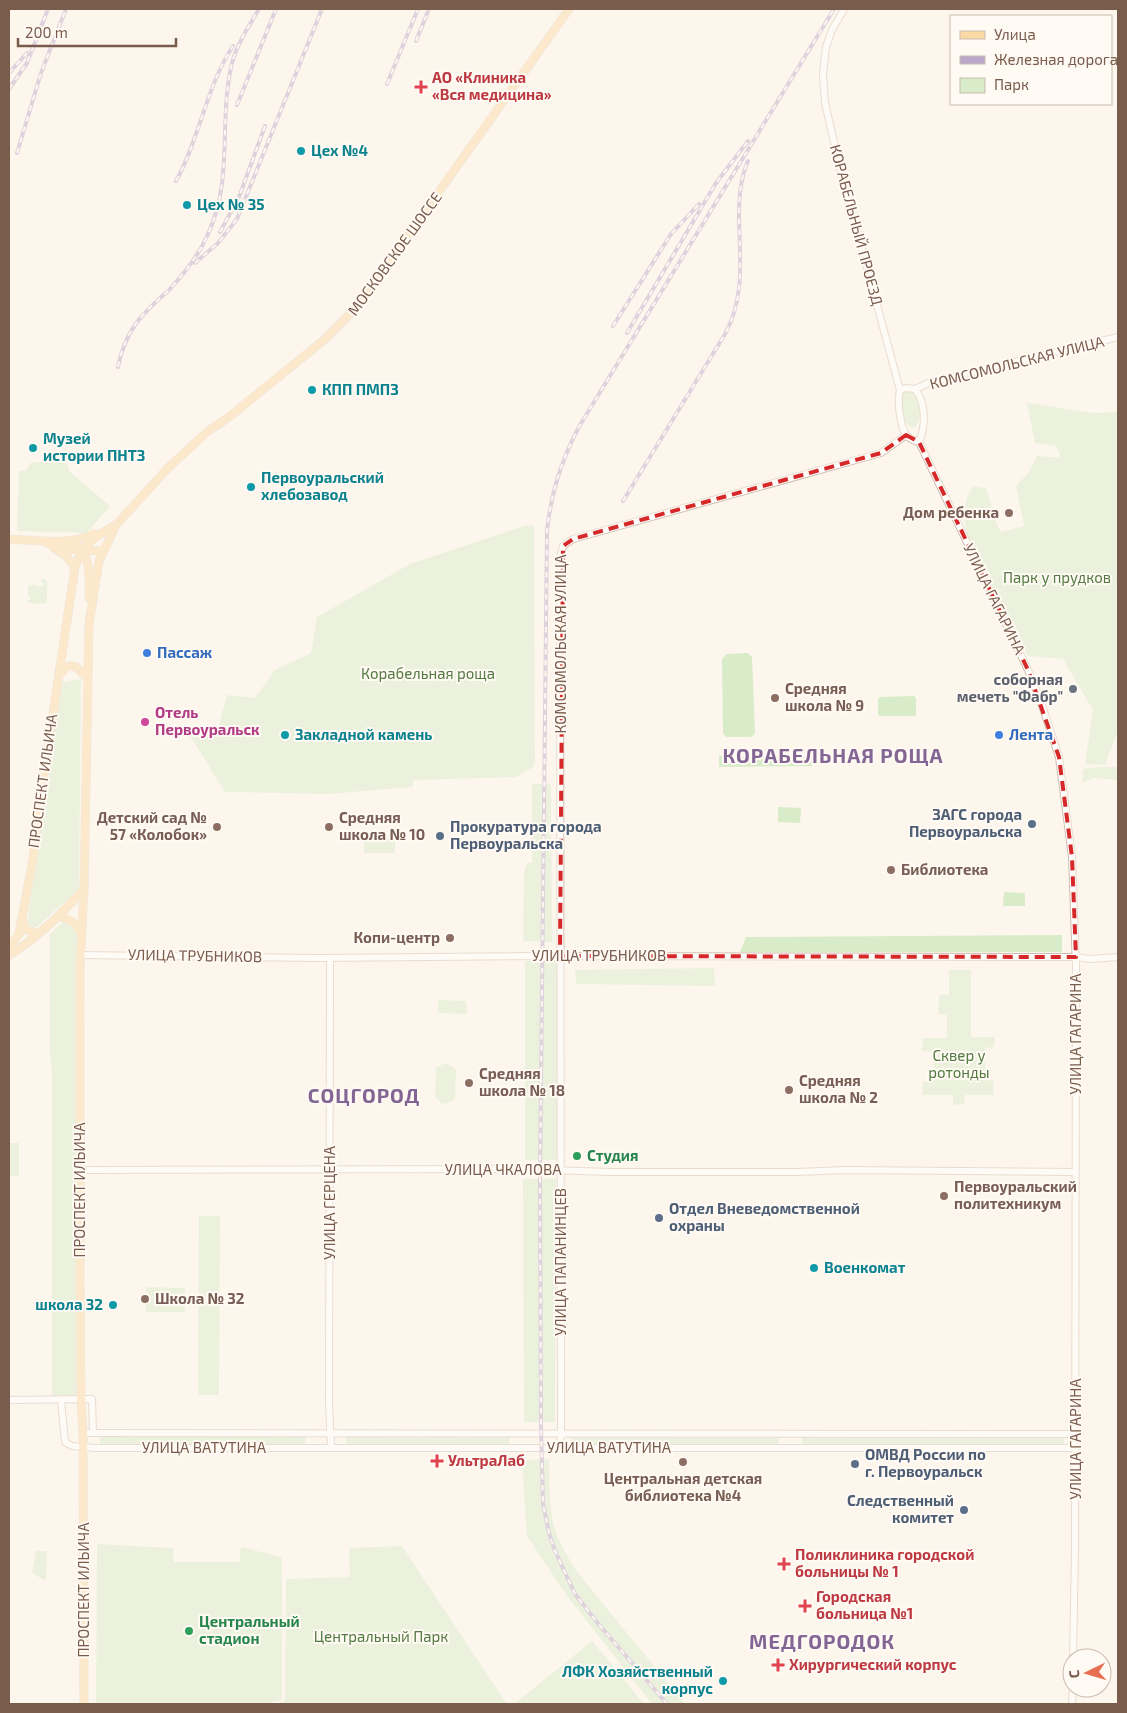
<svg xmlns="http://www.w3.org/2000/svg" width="1127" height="1713" font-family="'Exo 2',sans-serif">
	<rect width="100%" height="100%" fill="#fdf6ec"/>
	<g fill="#d8ecc9">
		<path d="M910,390C924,395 922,416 916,427L911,428C901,421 898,402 905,392Z"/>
		<path d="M1027,403L1094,413L1118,412V730L1105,765L1085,764L1093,710L1063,659L1028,656L967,535L963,514L967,498L973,486L986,488L998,527L1001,532L1024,526L1016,486L1029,472L1037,456L1061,458L1056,446L1035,443Z"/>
		<path d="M54,460H67L69,471L110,506L87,533L17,531L19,471H26L30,463Z"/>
		<path d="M527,525L534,526L535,762L533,767L516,777L413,780V787L328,794L225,792L189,734L219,725L227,695L255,698L275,670L311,653L317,617L410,564Z"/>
		<path d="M44,578L47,581V602L43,604L29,603L27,601L31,598L28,595V586L34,585L42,587L44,584L40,581Z"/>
		<path d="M748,653L752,657L755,733L751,737H726L723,733L722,659L727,654Z"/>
		<path d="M81,679L79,889L37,927H33L27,923L62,682Z"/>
		<path d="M914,696L916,698V714L915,716H881L878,715V699L880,697Z"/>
		<path d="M719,756L812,757V766L719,767Z"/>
		<path d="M1098,767H1118V780L1093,778L1082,783L1083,769Z"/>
		<path d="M532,784H551L552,942L523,941L524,873L527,863H532Z"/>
		<path d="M778,807L801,808L800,823L778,822Z"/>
		<path d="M395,838V853H364V839Z"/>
		<path d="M1004,892L1025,893V906H1003Z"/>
		<path d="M63,922H69L78,935L76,1396H52V1074L50,1050V934Z"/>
		<path d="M1062,935V952H740L746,937Z"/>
		<rect x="525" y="961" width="32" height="199"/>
		<path d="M714,968L715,986L576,984L575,970Z"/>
		<path d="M949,970H971V1037H995L994,1047L985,1048V1080L994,1081L993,1095H965L964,1104L953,1105V1095H923L922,1082L934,1081V1052L922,1051L923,1038H947V1015L938,1014L939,995H949Z"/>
		<path d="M438,1000L466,1001L467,1014L438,1013Z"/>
		<path d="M445,1063L453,1067L456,1070L455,1098L453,1101L442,1104L435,1097L436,1068Z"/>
		<rect x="9" y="1143" width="10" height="33"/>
		<path d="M523,1179H556L555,1422H524Z"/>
		<path d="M199,1216H220L219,1395H198Z"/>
		<path d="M146,1287L185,1288V1312H146Z"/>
		<path d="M306,1436L305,1446L100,1445V1437Z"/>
		<path d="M346,1436L510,1437L509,1445H346Z"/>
		<path d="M1064,1436V1446L802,1445V1437Z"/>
		<path d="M572,1437L779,1438L778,1446L572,1445Z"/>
		<path d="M549,1459C550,1482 548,1511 556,1532C561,1547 570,1560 578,1573L685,1704H652L567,1596L527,1536L522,1460Z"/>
		<path d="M97,1544L173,1548L174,1562H239L241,1547L282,1557V1700L261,1704H96Z"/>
		<path d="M402,1546L507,1704H278L285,1701L286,1579L350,1577L349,1548Z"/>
		<path d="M36,1551H47L46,1581L32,1573Z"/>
		<path d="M592,1641L644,1704H514Z"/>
	</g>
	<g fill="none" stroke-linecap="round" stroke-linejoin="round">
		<defs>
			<g id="minor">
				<path d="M844,9L832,30L826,47L823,74L825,103L840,168L900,390"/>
				<path d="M906,388L915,389C926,403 926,426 919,442C915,441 912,440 908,437C900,429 897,401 900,390Z"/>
				<path d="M915,389L931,382L1118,337"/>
				<path d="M919,442L1028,670L1040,699L1059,757L1072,857L1076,967L1075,1550L1073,1658"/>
				<path d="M80,955L320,958L532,956L543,958L560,956L1076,957L1090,959L1118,957"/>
				<path d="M330,958L329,1403L331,1448"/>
				<path d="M80,1170L520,1169L610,1172H797L846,1170L1075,1172"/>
				<path d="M9,1400L92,1399L93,1432"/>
				<path d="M61,1400L65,1442L72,1446L95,1448H1076"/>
				<path d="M83,1433L1076,1434"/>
				<path d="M557,1447L561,1437L560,559L563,546L573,539L881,453L906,435"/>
				<path d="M1072,1704L1073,1688"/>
			</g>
			<g id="major">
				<path d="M9,539C36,540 68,546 94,534"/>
				<path d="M68,542C93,550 89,576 89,598"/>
				<path d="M47,543L65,549L102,551"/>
				<path d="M54,548L66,556L75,567"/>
				<path d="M59,676C70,658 79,667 88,680"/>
				<path d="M58,916C70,919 76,923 81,934"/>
				<path d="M38,934L25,929L22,918L33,859L40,801L75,567C83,543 95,536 116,525"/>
				<path d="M9,948L19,934L21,922"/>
				<path d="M9,955C38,938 62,913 84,889"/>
				<path d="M84,1704L83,1433L81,1399L80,1280V965L84,889L89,624L99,561L116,525L168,468L207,432L229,417L324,340L356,308L569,9"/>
			</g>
		</defs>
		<use href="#minor" stroke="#d1beb0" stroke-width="8"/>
		<use href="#major" stroke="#dad1cd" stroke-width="9"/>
		<use href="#minor" stroke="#fff" stroke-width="6"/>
		<use href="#major" stroke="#fbd9a5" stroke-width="8"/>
		<defs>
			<g id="rail">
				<path d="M416,41L429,9"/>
				<path d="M9,73L27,53"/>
				<path d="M387,84L418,9"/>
				<path d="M9,89L27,63L48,9"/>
				<path d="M237,105L276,9"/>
				<path d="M17,153L41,73L66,9"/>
				<path d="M176,181C200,138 206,87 233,46"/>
				<path d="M220,232L239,197L265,126"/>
				<path d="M195,263L218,243L237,219L322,9"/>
				<path d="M613,326L671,234L699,204"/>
				<path d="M627,333L716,183L748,141"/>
				<path d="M118,367C121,352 126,338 135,325C144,312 157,301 169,290C184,274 199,255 208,234C234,178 218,122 232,63C237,44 249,26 259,9"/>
				<path d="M623,501L725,334C745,298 740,258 739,218C739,198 740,180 748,161"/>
				<path d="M667,1704L596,1621L575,1594L555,1551L549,1533L543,1504L541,1426L540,1178L547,531C551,493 562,458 580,425L834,9"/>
			</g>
		</defs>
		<use href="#rail" stroke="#b9a8c9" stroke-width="4"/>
		<use href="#rail" stroke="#fffaf3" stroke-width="2" stroke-dasharray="5.5" stroke-linecap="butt"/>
	</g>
	<path d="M0 0H1127V1713H0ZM906,435L919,442L1028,670L1059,757L1072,857L1076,957L560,956L563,546L573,539L881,453Z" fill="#fdf6ec" fill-opacity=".55" fill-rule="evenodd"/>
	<path fill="none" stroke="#d62828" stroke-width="4" stroke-dasharray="10 6" stroke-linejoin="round" d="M906,435L919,442L1028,670L1059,757L1072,857L1076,957L560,956L563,546L573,539L881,453Z"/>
	<g fill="#e0444e" stroke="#fffaf3" stroke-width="2">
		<path d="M418.5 79.5h5v5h5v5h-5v5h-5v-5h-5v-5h5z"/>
		<path d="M434.5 1453.5h5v5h5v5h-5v5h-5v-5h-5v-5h5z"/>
		<path d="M781.5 1556.5h5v5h5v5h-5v5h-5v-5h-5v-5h5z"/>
		<path d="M802.5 1598.5h5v5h5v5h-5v5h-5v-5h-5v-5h5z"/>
		<path d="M775.5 1657.5h5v5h5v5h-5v5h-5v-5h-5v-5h5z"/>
	</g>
	<g fill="#0f9aa8" stroke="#fffaf3" stroke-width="2">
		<circle cx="301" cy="151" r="5"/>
		<circle cx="187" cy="205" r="5"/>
		<circle cx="312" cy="390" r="5"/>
		<circle cx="33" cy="448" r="5"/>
		<circle cx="251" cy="487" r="5"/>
		<circle cx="285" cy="735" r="5"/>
		<circle cx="814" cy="1268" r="5"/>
		<circle cx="113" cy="1305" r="5"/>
		<circle cx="723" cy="1681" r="5"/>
	</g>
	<g fill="#8d6e63" stroke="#fffaf3" stroke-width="2">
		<circle cx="1009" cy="513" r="5"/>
		<circle cx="775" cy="698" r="5"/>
		<circle cx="217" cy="827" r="5"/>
		<circle cx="329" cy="827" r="5"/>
		<circle cx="891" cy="870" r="5"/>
		<circle cx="450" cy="938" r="5"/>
		<circle cx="469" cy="1083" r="5"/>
		<circle cx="789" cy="1090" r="5"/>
		<circle cx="944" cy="1196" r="5"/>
		<circle cx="145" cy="1299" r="5"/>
		<circle cx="683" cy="1462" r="5"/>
	</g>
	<g fill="#3f7fe0" stroke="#fffaf3" stroke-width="2">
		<circle cx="147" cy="653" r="5"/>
		<circle cx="999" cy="735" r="5"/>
	</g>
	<circle fill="#6b7280" stroke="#fffaf3" stroke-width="2" cx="1073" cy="689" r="5"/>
	<circle fill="#d1479c" stroke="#fffaf3" stroke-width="2" cx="145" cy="722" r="5"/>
	<g fill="#5c6f8a" stroke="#fffaf3" stroke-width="2">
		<circle cx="1032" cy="824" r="5"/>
		<circle cx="440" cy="836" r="5"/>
		<circle cx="659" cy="1218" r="5"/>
		<circle cx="855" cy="1464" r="5"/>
		<circle cx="964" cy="1510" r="5"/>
	</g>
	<g fill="#2e9e5b" stroke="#fffaf3" stroke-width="2">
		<circle cx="577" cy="1156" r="5"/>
		<circle cx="189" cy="1631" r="5"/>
	</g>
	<g text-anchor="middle" stroke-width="4" stroke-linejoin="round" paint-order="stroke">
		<g font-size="15" font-weight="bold" fill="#be3a42" stroke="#fffaf3" text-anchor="start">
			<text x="432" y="83">АО «Клиника<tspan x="432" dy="17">«Вся медицина»</tspan></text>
			<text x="448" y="1466">УльтраЛаб</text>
			<text x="795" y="1560">Поликлиника городской<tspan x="795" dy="17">больницы № 1</tspan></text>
			<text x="816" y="1602">Городская<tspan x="816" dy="17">больница №1</tspan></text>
			<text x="789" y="1670">Хирургический корпус</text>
		</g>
		<g font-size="15" font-weight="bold" fill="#0d838f" stroke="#fffaf3" text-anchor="start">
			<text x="311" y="156">Цех №4</text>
			<text x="197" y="210">Цех № 35</text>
			<text x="322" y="395">КПП ПМПЗ</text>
			<text x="43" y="444">Музей<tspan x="43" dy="17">истории ПНТЗ</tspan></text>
			<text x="261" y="483">Первоуральский<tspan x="261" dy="17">хлебозавод</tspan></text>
			<text x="295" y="740">Закладной камень</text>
			<text x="824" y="1273">Военкомат</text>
			<text x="103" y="1310" text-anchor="end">школа 32</text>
			<text x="713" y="1677" text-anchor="end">ЛФК Хозяйственный<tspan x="713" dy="17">корпус</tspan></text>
		</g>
		<g font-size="15" fill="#7a5c4d" stroke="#fffaf3">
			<text transform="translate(856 225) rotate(75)" y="5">КОРАБЕЛЬНЫЙ ПРОЕЗД</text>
			<text transform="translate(395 254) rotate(-54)" y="5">МОСКОВСКОЕ ШОССЕ</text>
			<text transform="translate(1017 363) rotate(-14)" y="5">КОМСОМОЛЬСКАЯ УЛИЦА</text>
			<text transform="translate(994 599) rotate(64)" y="5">УЛИЦА ГАГАРИНА</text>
			<text transform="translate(561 644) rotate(-90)" y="5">КОМСОМОЛЬСКАЯ УЛИЦА</text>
			<text transform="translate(43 781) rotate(-82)" y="5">ПРОСПЕКТ ИЛЬИЧА</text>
			<text transform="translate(195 956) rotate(1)" y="5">УЛИЦА ТРУБНИКОВ</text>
			<text x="599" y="961">УЛИЦА ТРУБНИКОВ</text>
			<text transform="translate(1076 1034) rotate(-90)" y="5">УЛИЦА ГАГАРИНА</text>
			<text x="503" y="1175">УЛИЦА ЧКАЛОВА</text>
			<text transform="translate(80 1190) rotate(-90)" y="5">ПРОСПЕКТ ИЛЬИЧА</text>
			<text transform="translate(330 1203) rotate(-90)" y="5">УЛИЦА ГЕРЦЕНА</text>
			<text transform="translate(561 1262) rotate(-90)" y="5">УЛИЦА ПАПАНИНЦЕВ</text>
			<text transform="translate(1076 1439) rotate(-90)" y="5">УЛИЦА ГАГАРИНА</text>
			<text x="204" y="1453">УЛИЦА ВАТУТИНА</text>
			<text x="609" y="1453">УЛИЦА ВАТУТИНА</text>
			<text transform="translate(84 1590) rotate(-90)" y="5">ПРОСПЕКТ ИЛЬИЧА</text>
		</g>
		<g font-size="15" font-weight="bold" fill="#785e54" stroke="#fffaf3" text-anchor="start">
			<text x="999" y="518" text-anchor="end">Дом ребенка</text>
			<text x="785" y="694">Средняя<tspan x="785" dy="17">школа № 9</tspan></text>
			<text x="207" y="823" text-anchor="end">Детский сад №<tspan x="207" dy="17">57 «Колобок»</tspan></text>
			<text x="339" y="823">Средняя<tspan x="339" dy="17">школа № 10</tspan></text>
			<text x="901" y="875">Библиотека</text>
			<text x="440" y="943" text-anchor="end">Копи-центр</text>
			<text x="479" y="1079">Средняя<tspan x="479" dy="17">школа № 18</tspan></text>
			<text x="799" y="1086">Средняя<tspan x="799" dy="17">школа № 2</tspan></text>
			<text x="954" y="1192">Первоуральский<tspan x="954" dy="17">политехникум</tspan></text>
			<text x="155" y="1304">Школа № 32</text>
			<text x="683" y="1484" text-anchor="middle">Центральная детская<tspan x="683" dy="17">библиотека №4</tspan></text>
		</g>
		<g font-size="15" fill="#537a41" stroke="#fffaf3">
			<text x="1057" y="583">Парк у прудков</text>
			<text x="428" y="679">Корабельная роща</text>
			<text x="959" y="1061">Сквер у<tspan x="959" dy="17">ротонды</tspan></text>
			<text x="381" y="1642">Центральный Парк</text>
		</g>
		<g font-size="15" font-weight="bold" fill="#366cbe" stroke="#fffaf3" text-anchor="start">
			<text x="157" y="658">Пассаж</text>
			<text x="1009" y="740">Лента</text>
		</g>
		<g font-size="15" font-weight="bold" fill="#5b616d" stroke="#fffaf3" text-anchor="end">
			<text x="1063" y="685">соборная<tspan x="1063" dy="17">мечеть "Фабр"</tspan></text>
		</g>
		<g font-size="15" font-weight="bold" fill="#b23c85" stroke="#fffaf3" text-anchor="start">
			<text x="155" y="718">Отель<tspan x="155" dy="17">Первоуральск</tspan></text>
		</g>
		<g font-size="15" font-weight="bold" fill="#4e5e75" stroke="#fffaf3" text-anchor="start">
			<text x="1022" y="820" text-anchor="end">ЗАГС города<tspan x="1022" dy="17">Первоуральска</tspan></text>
			<text x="450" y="832">Прокуратура города<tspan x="450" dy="17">Первоуральска</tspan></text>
			<text x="669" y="1214">Отдел Вневедомственной<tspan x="669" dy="17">охраны</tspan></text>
			<text x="865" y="1460">ОМВД России по<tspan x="865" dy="17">г. Первоуральск</tspan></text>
			<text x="954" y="1506" text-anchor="end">Следственный<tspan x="954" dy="17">комитет</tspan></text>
		</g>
		<g font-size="15" font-weight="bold" fill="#27864d" stroke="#fffaf3" text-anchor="start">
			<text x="587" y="1161">Студия</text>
			<text x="199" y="1627">Центральный<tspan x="199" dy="17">стадион</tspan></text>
		</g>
		<g font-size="20" font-weight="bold" letter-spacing="1" fill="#846695" stroke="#fffaf3">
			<text x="833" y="763">КОРАБЕЛЬНАЯ РОЩА</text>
			<text x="364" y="1103">СОЦГОРОД</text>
			<text x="822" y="1649">МЕДГОРОДОК</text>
		</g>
	</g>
	<rect width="1127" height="1713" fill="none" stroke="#7a5c4d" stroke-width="20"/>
	<rect x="950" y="15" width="162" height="90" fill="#fffaf3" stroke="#cabbb1"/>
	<rect x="960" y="31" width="25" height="8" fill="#fbd9a5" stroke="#cabbb1"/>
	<text x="994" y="40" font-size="15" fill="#7a5c4d">Улица</text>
	<rect x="960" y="56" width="25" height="8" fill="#b9a8c9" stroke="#cabbb1"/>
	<text x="994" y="65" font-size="15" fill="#7a5c4d">Железная дорога</text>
	<rect x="960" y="78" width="25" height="15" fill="#d8ecc9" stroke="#cabbb1"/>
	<text x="994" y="90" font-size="15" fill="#7a5c4d">Парк</text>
	<g transform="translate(1087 1673) rotate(265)"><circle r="24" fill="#fffaf3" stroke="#cabbb1"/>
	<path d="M0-4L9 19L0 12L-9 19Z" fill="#e76f51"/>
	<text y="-8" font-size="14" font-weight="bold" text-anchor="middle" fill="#7a5c4d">С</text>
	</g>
	<path d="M18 38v8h158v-8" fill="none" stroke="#7a5c4d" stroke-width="2.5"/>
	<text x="25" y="38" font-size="15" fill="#7a5c4d" stroke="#fffaf3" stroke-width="4" paint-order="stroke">200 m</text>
</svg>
